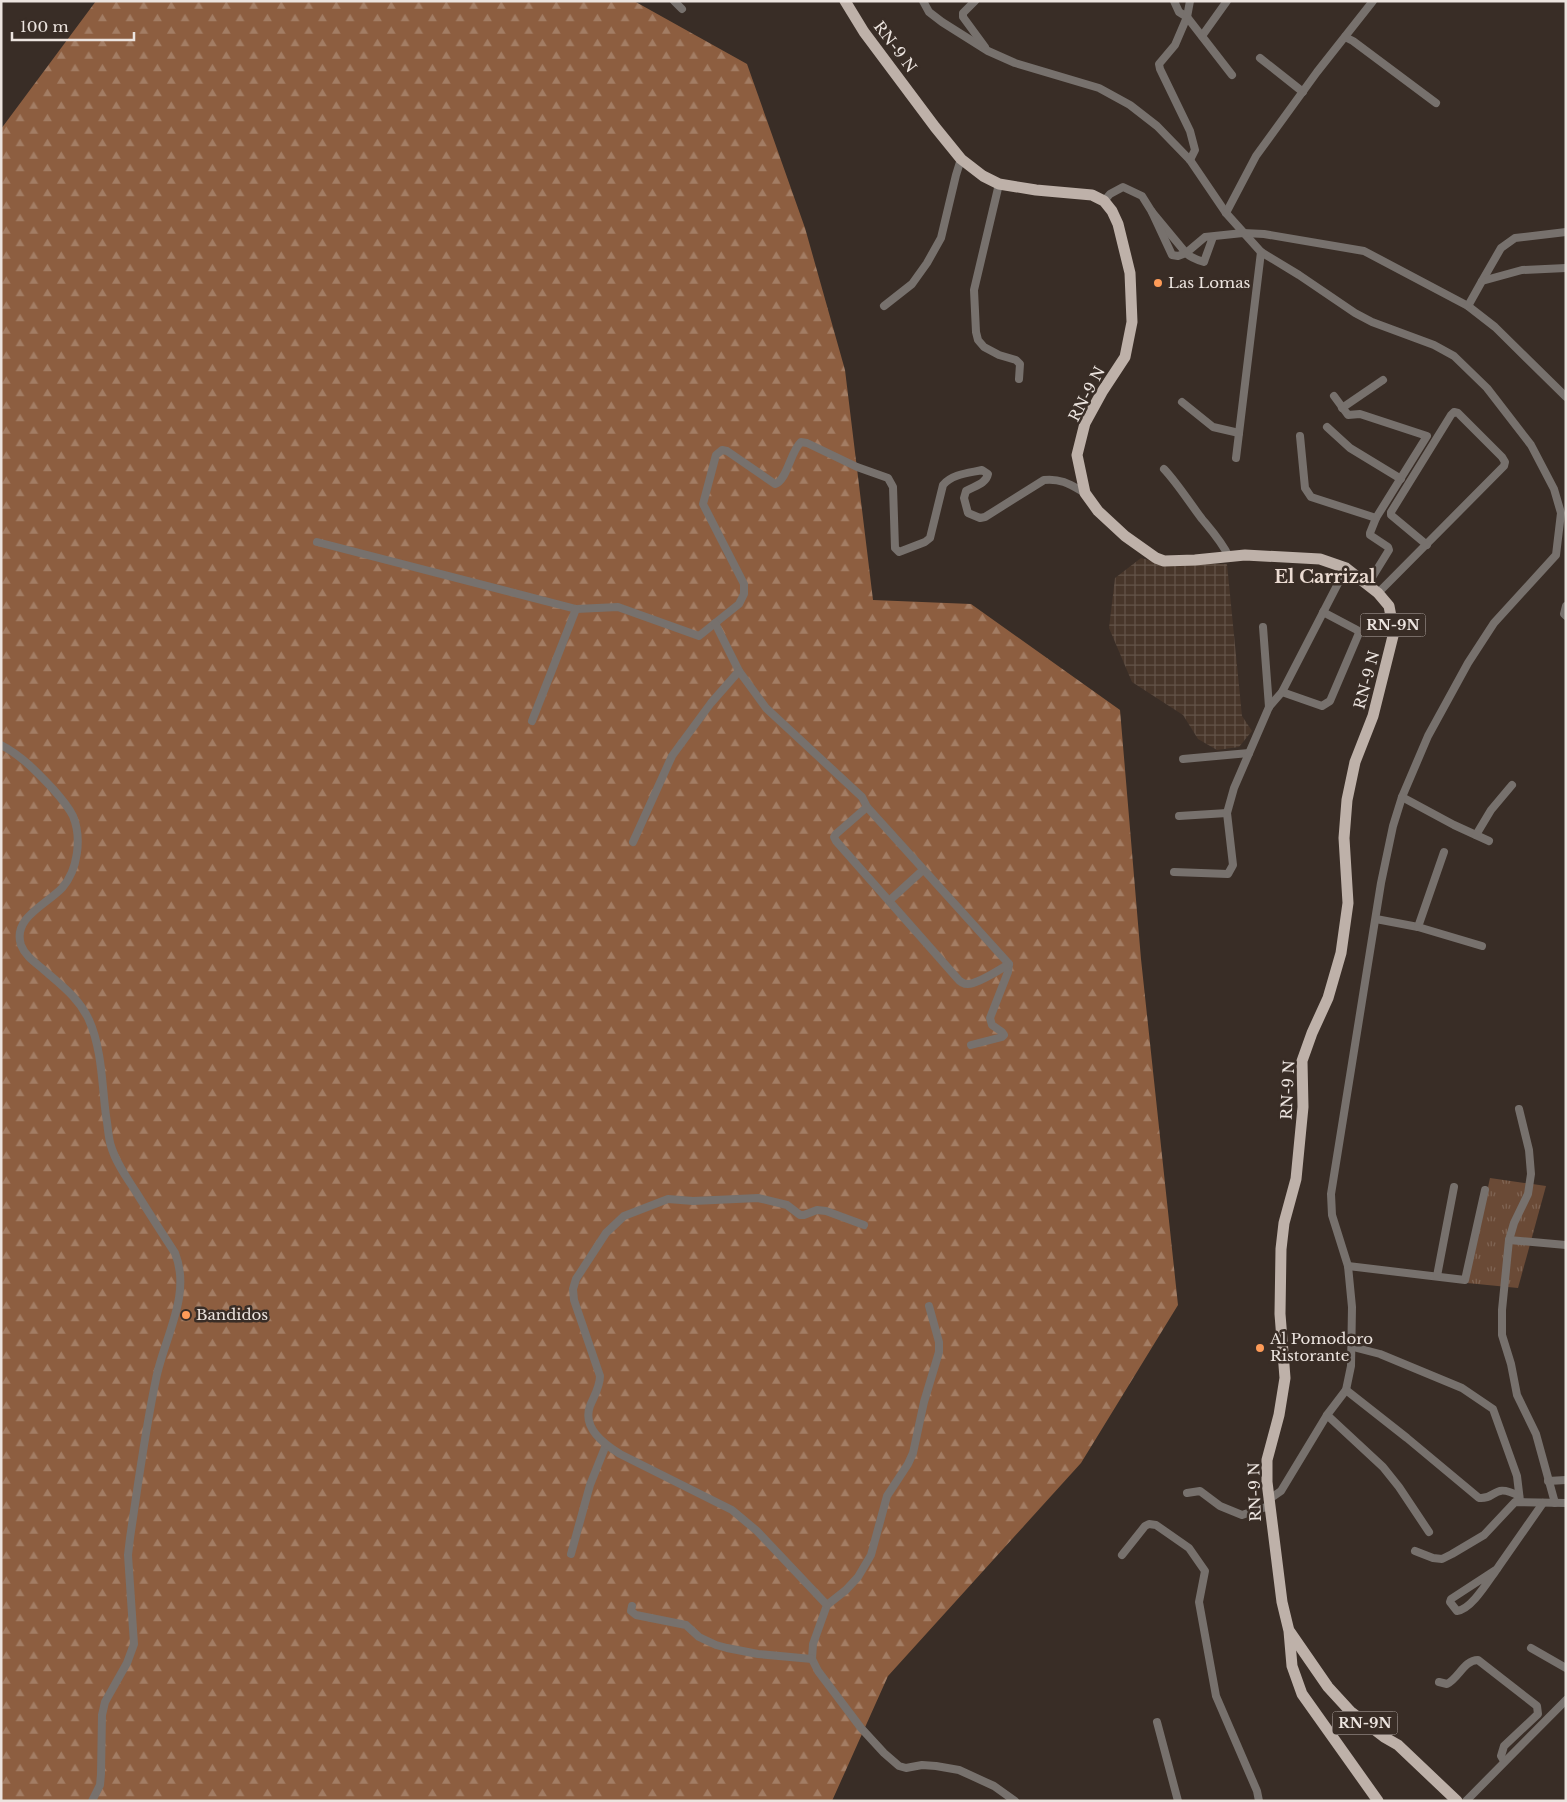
<svg xmlns="http://www.w3.org/2000/svg" width="1567" height="1802" font-family="'Libre Baskerville',serif">
	<defs>
		<pattern id="industrial-grid" width="8" height="8" patternUnits="userSpaceOnUse" patternTransform="scale(1.25)"><rect width="8" height="8" fill="#48362a"/><path d="M0 4h8M4 0v8" fill="none" stroke="#635348"/></pattern>
		<pattern id="forest-firs" width="22" height="20" patternUnits="userSpaceOnUse" patternTransform="scale(1.25)"><rect width="22" height="20" fill="#8d5e40"/><path d="M5 1l3.5 6h-7zM16 11l3.5 6h-7z" fill="#a37d64"/></pattern>
		<pattern id="park-tufts" width="24" height="20" patternUnits="userSpaceOnUse" patternTransform="scale(1.25)"><rect width="24" height="20" fill="#6a4a36"/><path d="M3 7l-1-3M5 7V3M7 7l1-3M15 17l-1-3M17 17v-4M19 17l1-3" fill="none" stroke="#7f6453"/></pattern>
	</defs>
	<rect width="100%" height="100%" fill="#392d26"/>
	<path fill="url(#industrial-grid)" d="M1141,558L1160,563L1227,564L1242,716L1252,731L1239,747L1217,750L1198,739L1183,715L1132,682L1109,628L1115,578Z"/>
	<path fill="url(#forest-firs)" d="M96,1H634L747,64L805,228L845,370L873,600L971,604L1120,710L1141,959L1178,1305L1081,1463L888,1676L832,1801H1V129Z"/>
	<path fill="url(#park-tufts)" d="M1490,1178L1546,1186L1518,1288L1467,1283Z"/>
	<g fill="none" stroke-linecap="round" stroke-linejoin="round">
		<g stroke="#77716d" stroke-width="8">
			<path d="M674,1L682,9"/>
			<path d="M923,1L929,12L942,22L988,51L1015,63L1099,88L1130,105L1157,126L1190,160L1226,213L1261,252L1299,275L1355,313L1372,322L1434,345L1454,356L1487,388L1531,445L1554,489L1561,513L1556,555L1494,623L1468,663L1428,736L1402,797L1393,826L1381,883L1331,1194L1332,1215L1348,1266L1352,1307L1351,1366L1346,1390L1327,1415L1281,1491L1268,1500"/>
			<path d="M975,1L963,13V17L985,47"/>
			<path d="M1174,1L1179,12L1187,17L1232,75"/>
			<path d="M1190,1L1187,17L1175,45L1159,64L1160,69L1190,131L1195,150L1190,160"/>
			<path d="M1202,36L1227,1"/>
			<path d="M1345,37L1353,41L1436,103"/>
			<path d="M1260,58L1303,92"/>
			<path d="M999,184L974,290L976,332L978,340L984,347L999,355L1016,360L1020,364L1019,379"/>
			<path d="M1104,201L1110,194L1123,187L1142,196L1152,212L1186,253C1191,258 1197,260 1204,262L1205,259L1213,237"/>
			<path d="M1152,212L1172,255L1178,256L1186,253L1205,237L1243,233L1264,234L1364,251L1468,306L1495,327L1566,397"/>
			<path d="M1226,213L1256,156L1317,72L1373,1"/>
			<path d="M1482,281L1501,248L1515,238L1566,232"/>
			<path d="M884,306L912,284L927,263L941,238L956,175L961,159"/>
			<path d="M1468,306L1482,281L1522,270L1566,268"/>
			<path d="M1334,396L1348,415L1360,414L1427,436L1376,518L1370,533V535L1388,547L1389,550L1368,584"/>
			<path d="M1182,402L1213,427L1239,433"/>
			<path d="M1342,408L1383,380"/>
			<path d="M1327,427L1350,448L1401,479"/>
			<path d="M1300,436L1305,488L1311,497L1376,518"/>
			<path d="M1236,458L1261,252"/>
			<path d="M1164,469C1178,484 1189,502 1202,519C1212,531 1222,542 1229,557"/>
			<path d="M317,542L576,609L618,607L699,636L739,604L744,594V584L703,504L716,455L722,450L727,451L775,484C787,481 790,452 801,442L807,443L857,467L888,478L893,487L895,548L899,552L925,542L930,538L943,485C952,474 969,473 982,470L988,474C986,484 974,486 966,491L964,498L968,513L980,518L985,517L1044,480C1061,478 1071,485 1085,493"/>
			<path d="M1378,593L1504,466L1505,462L1502,457L1458,413L1454,412L1451,415L1391,512V515L1427,545"/>
			<path d="M1566,606L1564,614L1566,616"/>
			<path d="M715,623L739,671L766,708L862,797L867,807L1009,964L1008,972L990,1018L992,1025L1002,1032L1004,1035L1002,1037L971,1045"/>
			<path d="M1263,627L1269,707"/>
			<path d="M1282,692L1322,706L1330,701L1359,633L1357,630L1323,612"/>
			<path d="M532,721L576,609"/>
			<path d="M1,745C21,755 38,773 53,789C61,798 68,806 73,816C82,838 78,870 62,888C47,904 12,918 21,945C25,956 36,963 44,970C61,985 79,998 89,1020C102,1049 102,1085 106,1116C108,1126 108,1137 111,1146C116,1163 127,1178 136,1192C149,1213 162,1233 175,1253C192,1295 164,1338 156,1379C145,1431 138,1485 130,1538L128,1555L134,1644L127,1663L105,1702L102,1715L101,1774L100,1785L92,1801"/>
			<path d="M1183,759L1249,753"/>
			<path d="M1402,797L1454,825L1489,841"/>
			<path d="M867,807L836,834L834,837L836,841L957,978C960,982 963,984 968,984C978,984 999,970 1009,964"/>
			<path d="M1179,816L1227,813"/>
			<path d="M1476,835L1491,810L1512,785"/>
			<path d="M633,842L672,756L711,703L739,671"/>
			<path d="M1174,872L1228,874L1233,865L1227,813L1234,788L1269,707L1282,692L1346,568"/>
			<path d="M889,901L923,870"/>
			<path d="M1376,919L1418,927L1482,946"/>
			<path d="M1418,927L1444,852"/>
			<path d="M1519,1109L1529,1150L1531,1174L1528,1194L1514,1223L1509,1240L1502,1310V1335L1511,1364L1517,1395L1536,1434L1555,1503"/>
			<path d="M1509,1240L1566,1245"/>
			<path d="M1348,1266L1465,1280L1485,1190"/>
			<path d="M1437,1276L1454,1187"/>
			<path d="M929,1306L939,1342V1352L924,1402L913,1453L908,1464L887,1496L871,1555L858,1577L846,1590L827,1605L813,1644L812,1659L818,1671L861,1728L884,1753L899,1766L906,1768L922,1765L936,1766L959,1770L994,1786L1015,1801"/>
			<path d="M1353,1347L1380,1354L1462,1388L1493,1409L1517,1476L1520,1501"/>
			<path d="M1346,1390L1407,1438L1479,1498C1497,1500 1492,1482 1519,1496"/>
			<path d="M1327,1415L1383,1467L1399,1487L1429,1532"/>
			<path d="M1548,1481L1566,1480"/>
			<path d="M1187,1493L1200,1491L1220,1506L1242,1515L1269,1506"/>
			<path d="M1415,1551L1433,1558L1442,1559L1452,1554L1484,1535L1515,1502L1566,1503"/>
			<path d="M571,1554L590,1485L606,1445"/>
			<path d="M1122,1555L1145,1526L1149,1524L1156,1525L1189,1548L1205,1571L1199,1602L1216,1696L1257,1791L1259,1801"/>
			<path d="M1497,1569L1451,1599L1450,1602L1457,1611C1472,1609 1488,1581 1497,1569L1499,1566L1543,1503"/>
			<path d="M827,1605L757,1531L732,1510L620,1454C604,1444 582,1428 590,1406C594,1396 600,1387 600,1376L574,1300L573,1289L576,1279L606,1233L624,1216L668,1199L693,1201L758,1198L787,1205L800,1215H804L817,1210L826,1211L864,1225"/>
			<path d="M632,1606L631,1611L636,1615L686,1625L699,1637L716,1645L727,1648L758,1654L812,1659"/>
			<path d="M1531,1648L1566,1668"/>
			<path d="M1439,1682L1447,1684C1459,1678 1464,1660 1478,1660L1537,1706L1538,1714L1504,1746L1501,1756L1504,1761"/>
			<path d="M1157,1722L1178,1801"/>
			<path d="M1466,1801L1566,1700"/>
		</g>
		<g stroke="#beb1a9" stroke-width="11">
			<path d="M845,1L864,32L935,127L961,159L983,176L999,184L1036,190L1092,195L1104,201L1112,211L1118,224L1130,273L1132,322L1125,357L1102,392L1085,423L1077,455L1085,493L1098,511L1125,536L1156,558L1164,561L1195,560L1245,555L1320,559L1346,568L1378,593L1389,606L1394,632L1373,716L1355,762L1347,800L1344,838L1348,903L1341,953L1328,998L1312,1033L1302,1061L1303,1107L1296,1179L1284,1223L1281,1249L1280,1314L1285,1378L1279,1415L1267,1460V1482L1282,1602L1289,1631L1292,1666L1302,1694L1378,1801"/>
			<path d="M1290,1632L1328,1687L1350,1711L1384,1737L1398,1745L1457,1801"/>
		</g>
	</g>
	<g fill="#fe9b58" stroke="#392d26" stroke-width="2">
		<circle cx="1158" cy="283" r="5"/>
		<circle cx="186" cy="1315" r="5"/>
		<circle cx="1260" cy="1348" r="5"/>
	</g>
	<g text-anchor="middle" stroke-width="5" stroke-linejoin="round" paint-order="stroke">
		<g fill="#392d26" stroke="#b6ada8" stroke-width="1">
			<rect x="1360.5" y="613.5" width="65" height="23" rx="4"/>
			<rect x="1332.5" y="1711.5" width="65" height="23" rx="4"/>
		</g>
		<g font-size="14" font-weight="bold" fill="#ece4df">
			<text x="1393" y="630">RN-9N</text>
			<text x="1365" y="1728">RN-9N</text>
		</g>
		<g font-size="15" fill="#ece4df" stroke="#392d26">
			<text transform="translate(895 47) rotate(53)" y="5">RN-9 N</text>
			<text transform="translate(1087 394) rotate(-62)" y="5">RN-9 N</text>
			<text transform="translate(1367 680) rotate(-75)" y="5">RN-9 N</text>
			<text transform="translate(1288 1090) rotate(-87)" y="5">RN-9 N</text>
			<text transform="translate(1255 1492) rotate(-92)" y="5">RN-9 N</text>
		</g>
		<g font-size="15" fill="#ece4df" stroke="#392d26" text-anchor="start">
			<text x="1168" y="288">Las Lomas</text>
			<text x="196" y="1320">Bandidos</text>
			<text x="1270" y="1344">Al Pomodoro<tspan x="1270" dy="17">Ristorante</tspan></text>
		</g>
		<g font-size="18" font-weight="bold" fill="#ecdcd3" stroke="#392d26">
			<text x="1325" y="583">El Carrizal</text>
		</g>
	</g>
	<rect width="1567" height="1802" fill="none" stroke="#ece4df" stroke-width="5"/>
	<path d="M12 32v8h122v-8" fill="none" stroke="#ece4df" stroke-width="2.5"/>
	<text x="20" y="32" font-size="15" fill="#ece4df" stroke="#392d26" stroke-width="4" paint-order="stroke">100 m</text>
</svg>
